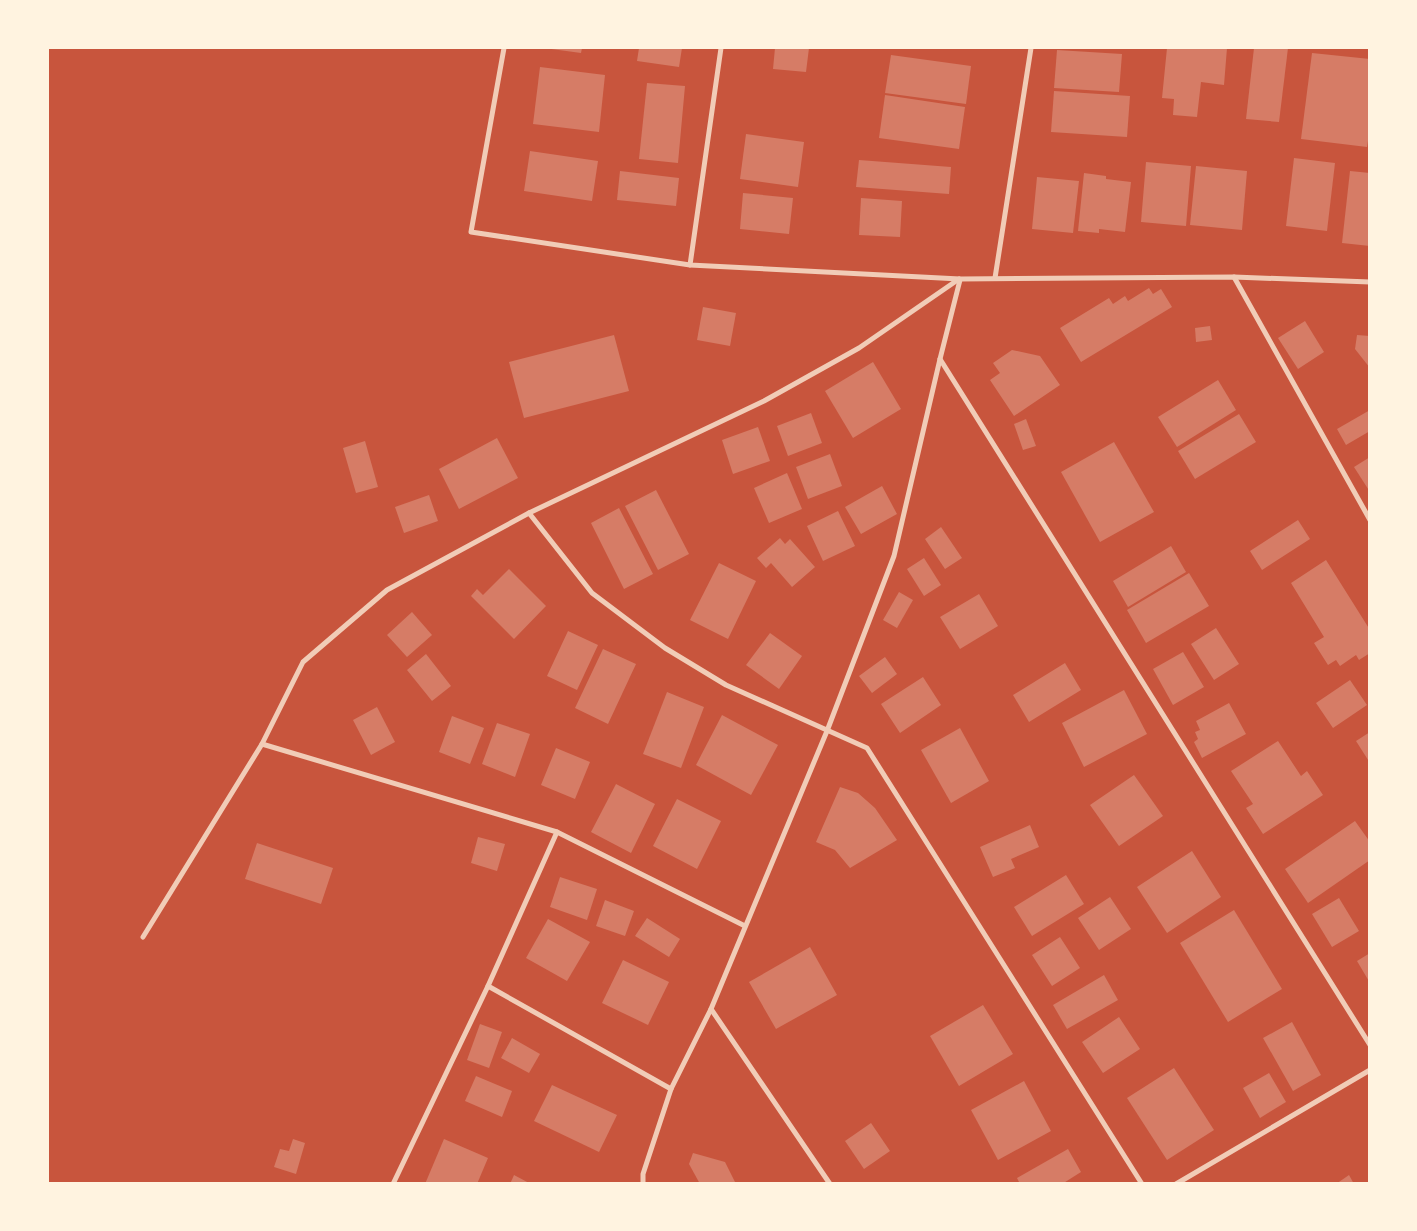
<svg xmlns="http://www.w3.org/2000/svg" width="1417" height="1231" font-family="Rubik,sans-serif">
	<rect width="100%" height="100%" fill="#c8553d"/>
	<g fill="#d67c66">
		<path d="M544,48H582L581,53Z"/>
		<path d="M639,48H682L679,67L637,61Z"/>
		<path d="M775,48H809L806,72L773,69Z"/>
		<path d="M1167,48H1227L1224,85L1201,82L1197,117L1173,115L1174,99L1162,98Z"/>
		<path d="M1254,48H1288L1279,122L1246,119Z"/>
		<path d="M1057,50L1122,54L1119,92L1054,88Z"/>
		<path d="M1312,53L1370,59V128L1367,147L1301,139Z"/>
		<path d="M891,55L971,66L966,104L885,93Z"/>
		<path d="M540,67L605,75L599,132L533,124Z"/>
		<path d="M647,83L685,86L678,163L639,159Z"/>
		<path d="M1054,91L1130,96L1127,137L1051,132Z"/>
		<path d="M885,95L965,107L959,149L879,138Z"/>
		<path d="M746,134L804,142L798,187L740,179Z"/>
		<path d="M530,151L598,161L592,201L524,191Z"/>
		<path d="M1294,158L1335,163L1327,231L1286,226Z"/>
		<path d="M859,160L951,167L949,194L856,187Z"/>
		<path d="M1146,162L1191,166L1186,226L1141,222Z"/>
		<path d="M1196,166L1247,171L1242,230L1190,225Z"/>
		<path d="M620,171L679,178L676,206L617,200Z"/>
		<path d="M1350,171L1370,173V246L1342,243Z"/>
		<path d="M1084,173L1106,176V179L1131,182L1125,232L1099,229V233L1078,231Z"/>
		<path d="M1037,177L1079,181L1073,233L1032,229Z"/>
		<path d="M743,193L793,198L789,234L740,229Z"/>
		<path d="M861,198L902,201L900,237L859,235Z"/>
		<path d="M1149,288L1153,294L1161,289L1172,307L1081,362L1060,328L1109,298L1113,304L1125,296L1128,301Z"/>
		<path d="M703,307L736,313L730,346L697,340Z"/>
		<path d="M1305,321L1324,352L1298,369L1278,338Z"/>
		<path d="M1210,326L1212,340L1196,342L1195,328Z"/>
		<path d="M614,335L629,391L524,418L509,362Z"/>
		<path d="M1357,335L1370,336V368L1355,349Z"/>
		<path d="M1012,350L1040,356L1060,385L1014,416L990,380L1000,373L993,363Z"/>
		<path d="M873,362L901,409L853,438L825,391Z"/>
		<path d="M1218,380L1236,410L1177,447L1158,417Z"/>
		<path d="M1370,410V431L1346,445L1337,429Z"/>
		<path d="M811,413L822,443L788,456L777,426Z"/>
		<path d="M1239,414L1256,442L1195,479L1178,451Z"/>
		<path d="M1026,419L1036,446L1023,450L1014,424Z"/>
		<path d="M758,427L770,461L733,474L722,440Z"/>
		<path d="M497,438L518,478L459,509L439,469Z"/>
		<path d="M365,441L378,487L356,493L343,448Z"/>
		<path d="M1114,442L1154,512L1100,542L1061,472Z"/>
		<path d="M830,454L842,486L808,499L796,467Z"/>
		<path d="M1370,457V492L1354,467Z"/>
		<path d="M787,473L802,509L769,523L754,488Z"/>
		<path d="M882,486L897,514L861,534L845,507Z"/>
		<path d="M656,490L689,554L658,570L625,506Z"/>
		<path d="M429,495L438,521L404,533L395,507Z"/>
		<path d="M619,508L653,574L624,589L591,523Z"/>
		<path d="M838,511L855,546L823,561L807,526Z"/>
		<path d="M1298,520L1310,539L1262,570L1250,551Z"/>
		<path d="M941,527L962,558L945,569L925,539Z"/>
		<path d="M780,538L785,544L790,539L815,567L792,587L771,563L766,568L757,558Z"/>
		<path d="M1171,546L1186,572L1128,607L1113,581Z"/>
		<path d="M924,558L941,585L924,596L907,569Z"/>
		<path d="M1326,560L1370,630V653L1359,660L1356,655L1340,666L1336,660L1328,665L1314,643L1324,637L1291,583Z"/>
		<path d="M719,563L756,581L728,639L690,620Z"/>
		<path d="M509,569L546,606L514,639L471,596L477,589L483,595Z"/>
		<path d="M1189,573L1209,606L1146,643L1127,610Z"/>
		<path d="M899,592L913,600L897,628L883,620Z"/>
		<path d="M979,594L998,626L960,649L940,617Z"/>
		<path d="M412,612L432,635L407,657L387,635Z"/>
		<path d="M1216,628L1239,664L1214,680L1191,644Z"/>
		<path d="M568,631L598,645L577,690L547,676Z"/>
		<path d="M770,633L802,656L779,689L746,665Z"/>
		<path d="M603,649L636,664L608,724L575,708Z"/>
		<path d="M1183,652L1204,687L1173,705L1153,669Z"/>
		<path d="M426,654L451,686L432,701L407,670Z"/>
		<path d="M885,657L897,674L872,693L859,676Z"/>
		<path d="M1065,663L1081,690L1029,722L1013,695Z"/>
		<path d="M923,677L941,705L900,733L881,704Z"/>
		<path d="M1350,680L1367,705L1333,728L1316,703Z"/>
		<path d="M1124,690L1147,734L1084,767L1062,723Z"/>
		<path d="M667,692L704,707L681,768L643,754Z"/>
		<path d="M1229,703L1246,734L1202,758L1194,742L1198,739L1195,732L1200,730L1196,721Z"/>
		<path d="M377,707L395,742L371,755L353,720Z"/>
		<path d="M722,715L778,745L751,795L696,765Z"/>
		<path d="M452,716L484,728L470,764L439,752Z"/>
		<path d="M497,723L530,734L515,777L482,764Z"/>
		<path d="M960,728L989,781L951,803L921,750Z"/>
		<path d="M1370,732V763L1356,741Z"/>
		<path d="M1278,741L1301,776L1307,771L1323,795L1263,834L1246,808L1253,804L1231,771Z"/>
		<path d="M556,748L590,762L575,799L541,785Z"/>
		<path d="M1134,775L1163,816L1119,846L1090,805Z"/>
		<path d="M616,784L655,804L631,853L591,832Z"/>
		<path d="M840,787L858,793L875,808L897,840L850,868L835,850L816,842Z"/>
		<path d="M677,799L721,821L697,869L653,846Z"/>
		<path d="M1355,821L1370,842V860L1308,903L1285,869Z"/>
		<path d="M1030,825L1039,847L1011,859L1015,868L993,877L980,847Z"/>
		<path d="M478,837L505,844L497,871L471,863Z"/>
		<path d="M257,843L333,868L321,904L245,879Z"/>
		<path d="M1192,851L1221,897L1167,933L1137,887Z"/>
		<path d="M1066,875L1084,904L1032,936L1014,907Z"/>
		<path d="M560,877L597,889L587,920L550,907Z"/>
		<path d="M1110,897L1131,929L1099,950L1078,918Z"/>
		<path d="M1339,898L1359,931L1332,947L1312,914Z"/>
		<path d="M605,900L634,911L625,936L596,926Z"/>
		<path d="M1234,910L1282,989L1228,1022L1180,943Z"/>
		<path d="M647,918L680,939L669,957L635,936Z"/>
		<path d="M548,919L590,942L567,981L526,958Z"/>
		<path d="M1060,937L1080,968L1052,986L1032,955Z"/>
		<path d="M810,947L837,995L776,1029L749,982Z"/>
		<path d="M1370,953V983L1357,961Z"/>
		<path d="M623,960L669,982L648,1025L602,1003Z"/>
		<path d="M1104,975L1118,1000L1067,1029L1053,1005Z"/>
		<path d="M983,1005L1013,1054L959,1086L930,1036Z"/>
		<path d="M1119,1017L1140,1049L1103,1073L1082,1042Z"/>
		<path d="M1292,1022L1321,1075L1293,1091L1263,1038Z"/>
		<path d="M480,1024L502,1032L489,1068L467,1060Z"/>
		<path d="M512,1038L540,1054L529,1073L501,1058Z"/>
		<path d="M1174,1068L1214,1130L1167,1160L1127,1098Z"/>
		<path d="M1269,1073L1286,1102L1260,1118L1243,1088Z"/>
		<path d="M476,1076L512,1091L502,1117L465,1101Z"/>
		<path d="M1024,1081L1051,1131L998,1160L971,1110Z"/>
		<path d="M552,1085L617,1115L599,1152L534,1121Z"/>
		<path d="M871,1123L890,1151L864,1169L845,1141Z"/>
		<path d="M293,1139L305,1143L296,1174L274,1167L280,1149L289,1151Z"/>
		<path d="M444,1139L488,1158L477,1184H425Z"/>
		<path d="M1068,1149L1081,1172L1062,1184H1020L1017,1178Z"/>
		<path d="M693,1153L725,1162L736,1184H700L689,1164Z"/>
		<path d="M514,1175L531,1184H510Z"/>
		<path d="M1349,1175L1354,1184H1336Z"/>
	</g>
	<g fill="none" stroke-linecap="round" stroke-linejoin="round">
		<g stroke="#f1ccb7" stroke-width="5">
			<path d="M504,48L471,232L690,265L960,279L1234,277L1370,282"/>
			<path d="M690,265L721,48"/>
			<path d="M1234,277L1370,520"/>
			<path d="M995,278L1031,48"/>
			<path d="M940,359L1370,1045"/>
			<path d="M529,513L592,593L665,648L726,685L867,748L1142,1184"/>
			<path d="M262,744L557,832L745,926"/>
			<path d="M143,937L262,744L303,662L387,590L529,513L764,401L859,348L959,279"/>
			<path d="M488,986L671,1089"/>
			<path d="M711,1009L830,1184"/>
			<path d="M393,1184L488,986L557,832"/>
			<path d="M643,1184V1174L671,1089L711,1009L827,731L894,556L940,359L960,280"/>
			<path d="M1176,1184L1370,1070"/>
		</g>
	</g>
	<rect width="1417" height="1231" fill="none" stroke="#fff3e0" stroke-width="98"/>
</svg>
